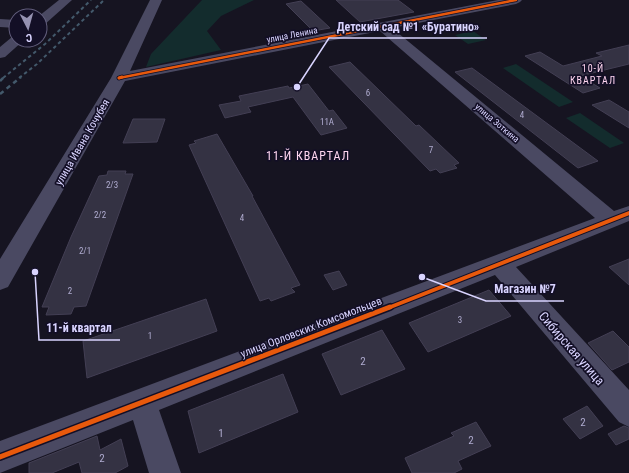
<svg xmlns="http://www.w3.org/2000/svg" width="629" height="473" font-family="'Roboto Condensed',sans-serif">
	<rect width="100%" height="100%" fill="#161421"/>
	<g fill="#132c2d">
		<path d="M202,0H254L221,16L207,31L221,50L146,67L151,54Z"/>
		<path d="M473,31L486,40L468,44L455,35Z"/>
		<path d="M516,64L573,102L559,107L503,68Z"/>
		<path d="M580,113L624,143L610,148L566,118Z"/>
	</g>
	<g fill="#343243" stroke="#433f54">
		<path d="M336,0H398L414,12L360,22Z"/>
		<path d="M301,1L330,28L313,31L286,4Z"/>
		<path d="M629,45V64L580,76L600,88L583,93L525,56L540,52L563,66L602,56L596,53Z"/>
		<path d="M350,62L416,126L419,125L459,163L454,165L457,168L440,173L436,169L430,171L329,67Z"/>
		<path d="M472,68L598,161L578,168L455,72Z"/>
		<path d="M308,84L329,111L333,110L347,128L321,135L293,97L248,107L251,112L225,118L219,105L241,101L239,96L288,86L289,88Z"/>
		<path d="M609,100L629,112V128L592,105Z"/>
		<path d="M133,119H165L157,142L123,143Z"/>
		<path d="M217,134L253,196H252L300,285L291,288L295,292L271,301L269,298L260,301L189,145L196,143L194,141Z"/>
		<path d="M108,171H126L125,174H133L86,306L74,307L71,314L46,315L49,307H42L71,237L99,176L107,175Z"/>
		<path d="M629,259V285L609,267Z"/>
		<path d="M339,271L347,285L333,290L324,275Z"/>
		<path d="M489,290L511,316L428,352L409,323Z"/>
		<path d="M206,299L217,331L87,378L83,341Z"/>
		<path d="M382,330L405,369L341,395L322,354Z"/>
		<path d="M613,331L629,347V362L612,370L588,343Z"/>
		<path d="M283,374L298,412L199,453L188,411Z"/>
		<path d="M587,406L603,426L580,439L563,419Z"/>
		<path d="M476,422L491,446L458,461L462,469L454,473H412L405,458L454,436L451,433Z"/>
		<path d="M624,426L629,428V439L616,445L608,434Z"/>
		<path d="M97,436L100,450L121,439L128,466L115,473H82L79,462L52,473H29V463Z"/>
	</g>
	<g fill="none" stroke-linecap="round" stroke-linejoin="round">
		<g fill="#4a4962" fill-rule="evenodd">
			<path d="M59,0H72L44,25L40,26L39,16Z"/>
			<path d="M150,0H162L130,71L498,0H522L520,2L516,4L392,28L614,211L629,206V221L516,267L629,390V427L619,422L495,275L159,410L181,473H149L133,420L0,473V441L595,218L380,31L125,81L8,287L0,290V259L111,78Z"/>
			<path d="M0,19L16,20V28L0,27Z"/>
			<path d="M16,36V40H24L5,57L0,58V47L12,37Z"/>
		</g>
		<g stroke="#43596b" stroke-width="2" stroke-dasharray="3.5 3" stroke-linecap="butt">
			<path d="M3,78L45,44L91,0"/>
			<path d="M19,78L37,64L104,0"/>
		</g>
		<g stroke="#43596b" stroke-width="2.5" stroke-dasharray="4.5 4" stroke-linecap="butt">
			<path d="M0,81L4,77"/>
			<path d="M0,94L21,77"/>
		</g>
		<defs>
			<path id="cycleway-far3" d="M119,78L516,0"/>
			<path id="cycleway-far2" d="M119,78L122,77"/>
			<path id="cycleway-far1" d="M388,308L629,213"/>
			<path id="cycleway" d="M0,457L390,307"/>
		</defs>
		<use href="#cycleway-far3" stroke="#130f26" stroke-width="4"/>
		<use href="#cycleway-far2" stroke="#130f26" stroke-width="5"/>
		<use href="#cycleway-far1" stroke="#130f26" stroke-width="6"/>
		<use href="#cycleway" stroke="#130f26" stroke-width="8"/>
		<use href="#cycleway-far3" stroke="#e8590c" stroke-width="2.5"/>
		<use href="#cycleway-far2" stroke="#e8590c" stroke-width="3"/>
		<use href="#cycleway-far1" stroke="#e8590c" stroke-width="4"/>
		<use href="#cycleway" stroke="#e8590c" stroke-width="5"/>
	</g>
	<g text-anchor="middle" stroke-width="3.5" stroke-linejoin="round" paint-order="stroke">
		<g font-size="9" fill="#d9d4ff" stroke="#130f26">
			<text transform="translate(292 35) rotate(-11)" y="3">улица Ленина</text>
			<text transform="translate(497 123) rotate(40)" y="3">улица Зоткина</text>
		</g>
		<g font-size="9" fill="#b0acd0">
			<text x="368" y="96">6</text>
			<text x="522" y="118">4</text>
			<text x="327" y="125">11А</text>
			<text x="431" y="153">7</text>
			<text x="112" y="188">2/3</text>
			<text x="100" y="218">2/2</text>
			<text x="242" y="221">4</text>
			<text x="85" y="254">2/1</text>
			<text x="70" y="294">2</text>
			<text x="460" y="323">3</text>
			<text x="150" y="339">1</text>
		</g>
		<g font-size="10" letter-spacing="1" fill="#ffd6f0" stroke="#130f26">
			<text x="593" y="72">10-Й<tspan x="593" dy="12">КВАРТАЛ</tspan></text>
		</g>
		<g font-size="11" fill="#d9d4ff" stroke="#130f26">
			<text transform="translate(82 142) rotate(-60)" y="4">улица Ивана Кочубея</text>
			<text transform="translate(311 327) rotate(-21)" y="4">улица Орловских Комсомольцев</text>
		</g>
		<g font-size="11" fill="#b0acd0">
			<text x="363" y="365">2</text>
			<text x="583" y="426">2</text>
			<text x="221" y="437">1</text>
			<text x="471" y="444">2</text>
			<text x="102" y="462">2</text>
		</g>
		<g font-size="12" letter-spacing="1" fill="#ffd6f0" stroke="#130f26">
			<text x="308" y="160">11-Й КВАРТАЛ</text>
		</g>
		<g font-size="13" fill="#d9d4ff" stroke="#130f26">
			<text transform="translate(572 348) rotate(49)" y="5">Сибирская улица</text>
		</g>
	</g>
	<path fill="none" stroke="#d9d4ff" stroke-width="1.5" d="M297 87L329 38H487M422 277L486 301H564M35 272L39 340H120"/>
	<g fill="#d9d4ff" stroke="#130f26" stroke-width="1.5">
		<circle cx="297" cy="87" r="4"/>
		<circle cx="422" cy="277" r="4"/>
		<circle cx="35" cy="272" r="4"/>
	</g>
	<g font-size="12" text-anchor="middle" font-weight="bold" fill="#d9d4ff" stroke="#130f26" stroke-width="3.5" stroke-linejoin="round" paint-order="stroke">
		<text x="408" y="31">Детский сад №1 «Буратино»</text>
		<text x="525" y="293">Магазин №7</text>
		<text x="79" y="332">11-й квартал</text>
	</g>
	<g transform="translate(28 28) rotate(174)"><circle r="19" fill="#130f26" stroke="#625e7d"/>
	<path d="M0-3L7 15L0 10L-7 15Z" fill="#9591b1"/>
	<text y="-6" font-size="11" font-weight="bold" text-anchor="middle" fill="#d9d4ff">С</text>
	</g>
</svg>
